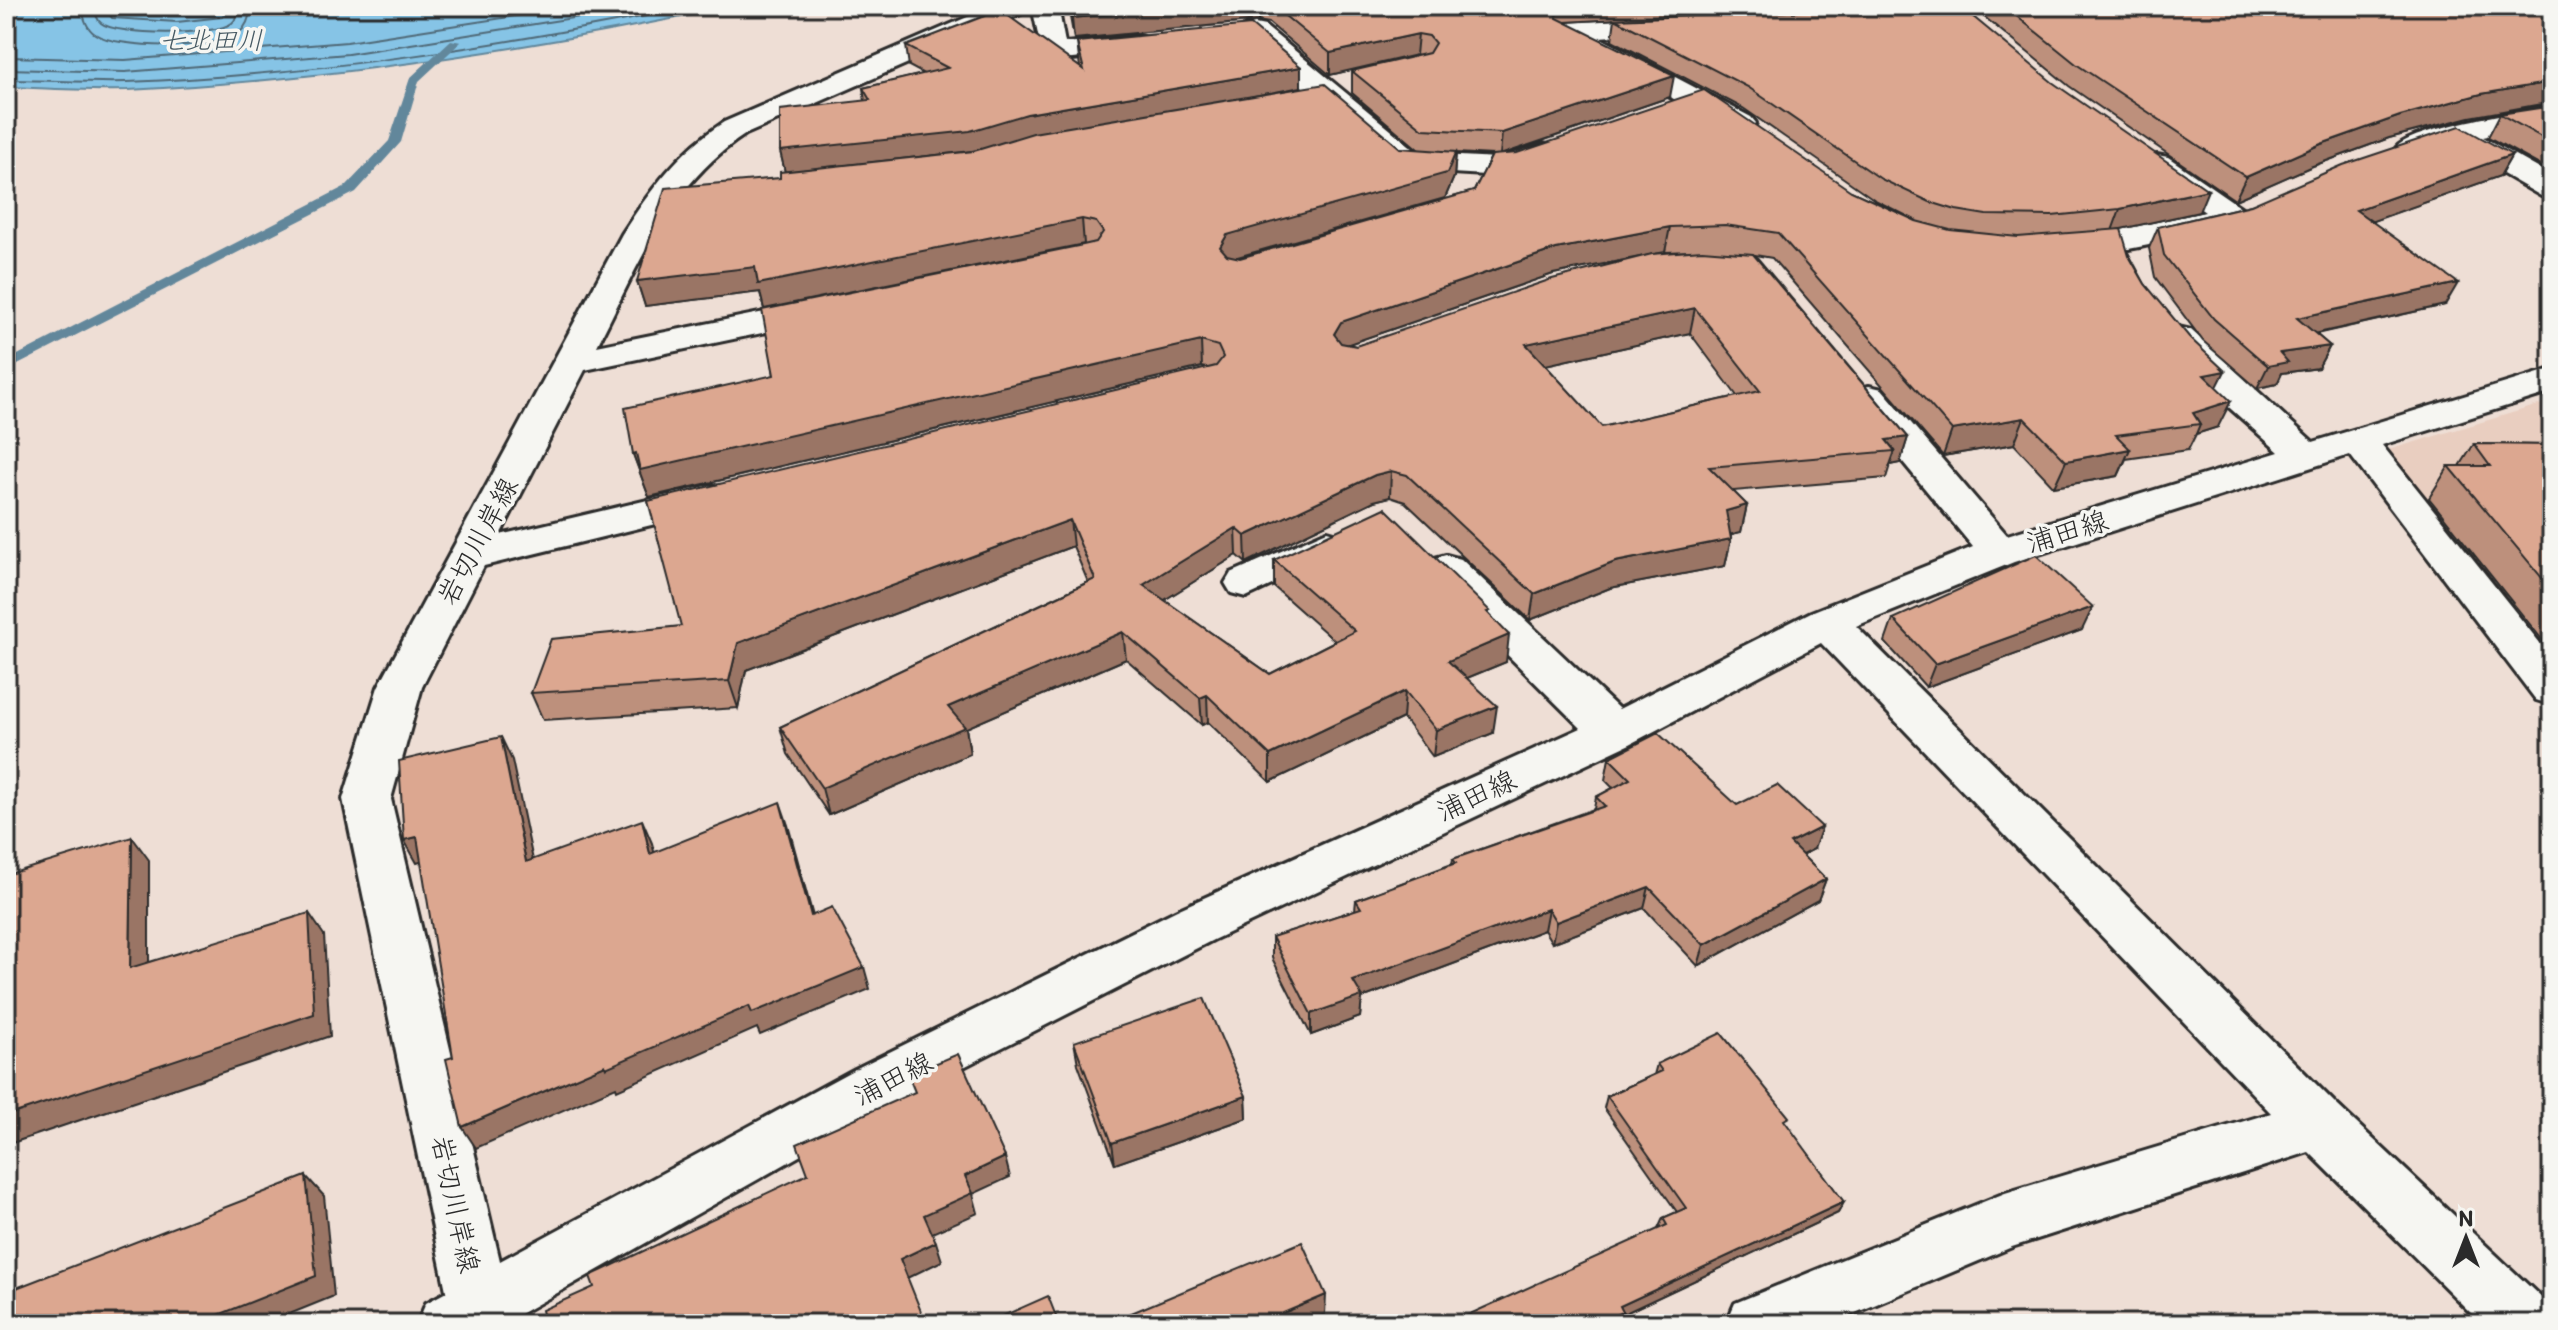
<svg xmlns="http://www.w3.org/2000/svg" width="2558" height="1330" font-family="Itim,'Klee One',sans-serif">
	<rect width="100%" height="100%" fill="#eeded5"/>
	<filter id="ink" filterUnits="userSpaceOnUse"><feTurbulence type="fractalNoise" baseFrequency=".0125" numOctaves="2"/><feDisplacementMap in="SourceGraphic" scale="16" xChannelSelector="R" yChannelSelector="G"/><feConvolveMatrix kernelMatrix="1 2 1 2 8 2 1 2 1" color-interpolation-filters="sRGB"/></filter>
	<g filter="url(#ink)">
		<path fill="#e9cec0" d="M2552,401V660L2385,451Z"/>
		<path fill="#86c4e6" stroke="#62879b" stroke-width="2" d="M6,6H81L177,14L287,6H735C536,48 332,80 128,90C87,91 46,88 6,87Z"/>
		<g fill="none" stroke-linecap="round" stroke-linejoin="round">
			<g stroke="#4f6876" stroke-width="2">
				<path d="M82,6C83,16 86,28 95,34C117,49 217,50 238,34C247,27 250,17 251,6"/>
				<path d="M94,6C95,12 96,19 101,23C116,36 217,36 232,23C237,19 238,12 239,6"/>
				<path d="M104,6L112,18L177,22L222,17L229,6"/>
				<path d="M6,57L125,60L347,42L580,6"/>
				<path d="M6,69L125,72L348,54L648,6"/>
				<path d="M6,80C46,80 87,83 127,82C319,75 509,44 697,6"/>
			</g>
			<path fill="#62879b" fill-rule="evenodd" d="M451,40L461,42L419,81L401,142L356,192L6,371V361L346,186L389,141L410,78Z"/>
			<defs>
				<g id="street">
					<path d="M993,6H1029L1025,12L746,134C669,184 637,268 597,346L824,300L836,303L841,310L836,317L824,320L585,370L500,535L711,485L725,489L731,498L725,507L484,566L422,687L391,799L500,1261L855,1069L1177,910L1581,728L1431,579L1425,569L1431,559L1446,555L1461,559L1619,709L1811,612L1973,547L1856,405L1851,397L1856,389L1869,386L1882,389L2007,535L2279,452L2175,359L2160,338L2165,330L2178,327L2191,330L2313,442L2552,369V392L2382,445L2552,658V705L2536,700L2350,455L2014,562L1856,626L2338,1106L2547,1303L2552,1324H2482L2309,1152L2012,1247L1829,1324H1726L1735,1303L2005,1193L2271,1113L1821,643L1630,744L1213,940L893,1103L513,1318L515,1324H453L343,799L378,687L622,234C651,189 679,151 724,122Z"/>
					<path d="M1032,6H1058L1065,43L1139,36L1149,38L1153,44L1149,50L1139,52L1053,61L1043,59Z"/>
					<path d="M1675,17L1685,19L1689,25L1685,31L1599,37L1751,117L1756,123L1751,129H1731L1556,37L1552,31L1556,25L1566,23Z"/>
					<path d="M1255,24L1265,26L1420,154L1499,158L1543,144L1554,147L1558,153L1554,159L1502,176L1401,170L1245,38L1241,32L1245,26Z"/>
					<path d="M2552,105V123L2483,137L2552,176V198L2541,196L2451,144L2411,157L2400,154L2396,148C2410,128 2523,111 2552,105Z"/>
					<path d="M2157,155L2168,157L2242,208L2247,215L2242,222C2198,233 2098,263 2054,252L2050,245L2054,238L2127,228L2205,212L2146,171L2142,164L2146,157Z"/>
					<path d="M1327,531L1341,535L1347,544L1341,553L1246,597L1231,593L1225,583L1231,573Z"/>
				</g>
				<path id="secondary" d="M478,1275L500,1284L508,1305L500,1324H417L426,1303Z"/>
			</defs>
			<use href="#street" stroke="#2b2b2b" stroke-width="6"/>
			<use href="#secondary" stroke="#2b2b2b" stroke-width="6"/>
			<use href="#street" fill="#f6f6f2" fill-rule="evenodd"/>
			<use href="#secondary" fill="#f6f6f2" fill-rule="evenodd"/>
		</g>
		<g fill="#bd907c" stroke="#2b2b2b" stroke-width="2" fill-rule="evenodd">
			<path d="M1068,6H1842L1564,22L1670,97L1504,154L1851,191L1917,221L1875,200L1743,108L1612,40L1615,19L2199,212L2116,230L2145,284L2217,387L2218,427L2196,434L2188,450L2126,459L2118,476L2054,487L2014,444L1943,456L1772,258L1755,255L1908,437L1900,463L1890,465L1886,478L1733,491L1747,505L1741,532L1731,534V539L1725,566L1610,588L1530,620L1405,502L1390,497L1374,501L1246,563L1237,555L1164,600L1270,674L1335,641L1274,587V560L1489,614L1506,662L1467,678L1493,733L1433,757L1403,718L1270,782L1208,722L1202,725L1126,659L966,728L970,754L829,815L788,754L780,727L1088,582L1073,546L746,670L738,708L543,720L531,693L681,626L1207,368L1202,367L649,497L633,454L774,375L764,309L760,292L645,306L637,281L780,178L785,171L780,151L865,101L863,88L924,74L909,66L906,46L1080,68L1077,42L1301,67V87L1400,148L1419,150L1352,93V71L1419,56L1416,55L1330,75L1269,23L1258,21L1074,39ZM1456,153L1492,155L1474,191L1240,258L1238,257L1445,198L1454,177ZM1694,251L1356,346L1348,344L1553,274L1665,252ZM1690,333L1737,396L1602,427L1545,365Z"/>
			<path d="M1971,6H2552V102L2470,117L2389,138L2310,167L2235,200L2069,86Z"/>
			<path d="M2552,106V172L2488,137L2500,114Z"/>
			<path d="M2512,155L2500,176L2372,221L2445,305L2316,334L2330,346L2318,368L2282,373L2277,384L2257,388L2203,341L2155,277L2149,248L2158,227L2251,205Z"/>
			<path d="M2474,444L2552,445V652L2429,498L2449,466H2460Z"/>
			<path d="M1893,619L2082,630L1926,687L1885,642Z"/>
			<path d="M1609,758L1737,805L1814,849L1802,855L1826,879L1818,900L1698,966L1644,908L1552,943L1544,930L1362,998L1360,1017L1311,1035L1272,958V937L1355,910L1356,900L1452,864L1453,859L1594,809L1596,797L1613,788L1605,780Z"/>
			<path d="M1074,1042L1246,1096L1247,1118L1115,1164L1078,1064Z"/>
			<path d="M1657,1064L1786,1124L1844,1202L1838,1213L1623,1314L1620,1322L1615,1324L1663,1218L1677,1212L1604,1108L1607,1096L1654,1075Z"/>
		</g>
		<g fill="#9a7565" stroke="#2b2b2b" stroke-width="2">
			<path d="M1195,6H1258V21L1074,39L1072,18Z"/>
			<path d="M1554,6H1558L1556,22L1552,8Z"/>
			<path d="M1418,34L1416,55L1330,75V53Z"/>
			<path d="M1301,67V87L972,151L785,172L780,151L1027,114Z"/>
			<path d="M1674,76L1670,97L1500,155L1502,133Z"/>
			<path d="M2552,82V102L2470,117L2389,138L2310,167L2235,200L2246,177L2321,144L2400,116L2481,94Z"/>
			<path d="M1456,152L1454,177L1445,198L1227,260L1220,247L1227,235Z"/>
			<path d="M2512,155L2500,176L2345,231L2356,210Z"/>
			<path d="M2208,190L2199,212L2112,231L2120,209Z"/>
			<path d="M1082,219L1084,244L764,309L760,292L645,306L637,281Z"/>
			<path d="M1670,227L1665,252L1553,274L1340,347L1334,334L1341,322L1556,249Z"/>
			<path d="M2458,283L2445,305L2286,340L2297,318Z"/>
			<path d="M1695,308L1690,333L1523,370L1526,344Z"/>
			<path d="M1201,341L1202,367L649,497L633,454Z"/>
			<path d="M2330,346L2318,368L2282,373L2277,384L2257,388L2268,366L2280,353Z"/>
			<path d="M2225,371L2212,397L2204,375Z"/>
			<path d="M2231,401L2218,427L2196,434L2200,424L2193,413Z"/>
			<path d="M2024,418L2014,444L1943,456L1952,430Z"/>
			<path d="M1908,437L1900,463L1890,465L1895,451L1886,440Z"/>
			<path d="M2130,449L2118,476L2054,487L2066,461Z"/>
			<path d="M1391,471L1390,497L1374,501L1246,563L1245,536L1375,475Z"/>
			<path d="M1747,505L1741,532L1720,537L1726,511Z"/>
			<path d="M1070,520L1073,546L746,670L738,708L729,681L738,643Z"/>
			<path d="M1236,528L1237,555L1145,612L1143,585Z"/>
			<path d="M1731,539L1725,566L1610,588L1530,620L1534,594L1615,562Z"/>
			<path d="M2093,607L2082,630L1926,687L1935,664Z"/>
			<path d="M1123,632L1126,659L966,728L970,754L829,815L822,788L948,707Z"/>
			<path d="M1509,635L1506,662L1445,687L1448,661Z"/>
			<path d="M1405,691L1403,718L1270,782V755Z"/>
			<path d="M1207,695L1208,722L1202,725L1200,698Z"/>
			<path d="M1497,706L1493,733L1433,757L1436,730Z"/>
			<path d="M501,737L512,760L538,884L526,862Z"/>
			<path d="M780,802L788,825L819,938L811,916Z"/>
			<path d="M642,820L652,843L660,876L650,854Z"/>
			<path d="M1822,827L1814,849L1782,865L1790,843Z"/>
			<path d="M132,837L149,860V990L130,968Z"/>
			<path d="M417,837L430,859L417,863L404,840Z"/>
			<path d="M1826,879L1818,900L1698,966L1704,945Z"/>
			<path d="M1649,887L1644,908L1552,943L1556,922Z"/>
			<path d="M1548,909L1544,930L1362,998L1360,1017L1311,1035V1014L1353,981Z"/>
			<path d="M309,913L324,935L330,1036L6,1145V1116Z"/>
			<path d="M864,967L870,989L760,1035L757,1028L617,1090L616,1087L476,1148L462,1127L605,1065L749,1006Z"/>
			<path d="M1246,1096L1247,1118L1115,1164L1112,1143Z"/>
			<path d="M1005,1157L1010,1177L973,1194L978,1213L930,1234L924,1215L965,1176Z"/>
			<path d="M306,1176L324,1196L334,1296L265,1324H196Z"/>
			<path d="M1844,1202L1838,1213L1623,1314L1620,1322L1615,1324H1597L1620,1306Z"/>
			<path d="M936,1242L942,1261L907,1278L900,1259Z"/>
			<path d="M1326,1295L1325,1314L1301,1324H1257Z"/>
		</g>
		<g fill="#dca790" stroke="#2b2b2b" stroke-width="2" fill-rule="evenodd">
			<path d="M1070,6H1195L1072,18Z"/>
			<path d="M1273,6H1554L1552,8L1557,18L1674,76L1502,133L1423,129L1352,71L1429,53L1435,43L1429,36L1418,34L1330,53Z"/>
			<path d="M1939,6H1960L2052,82L2208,190L2120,209L2052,216L1986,215L1956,210L1930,202L1881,179L1748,87L1615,19Z"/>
			<path d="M2004,6H2552V82L2481,94L2400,116L2321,144L2246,177L2076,64Z"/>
			<path d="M1000,10L1084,70L1077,42L1251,25L1301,67L1027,114L970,131L780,151V110L870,100L863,88L948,68L906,46Z"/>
			<path d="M1325,84L1400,148L1456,152L1447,173L1227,235L1220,247L1227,255L1240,258L1474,191L1492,155L1517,153L1704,90L1851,191L1916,221L1950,230L2018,237L2121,229L2129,256L2145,284L2190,338L2225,371L2204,375L2231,401L2193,413L2200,424L2116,435L2130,449L2066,461L2024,418L1952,430L1778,233L1725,225L1670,227L1556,249L1341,322L1334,334L1341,343L1356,346L1552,279L1652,254L1702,250L1753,254L1908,437L1886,440L1895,451L1709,467L1747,505L1726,511L1731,539L1615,562L1534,594L1407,475L1391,471L1375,475L1245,536L1236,528L1143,585L1270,674L1355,631L1274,560L1385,508L1490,611L1487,612L1509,635L1448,661L1497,706L1436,730L1405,691L1270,755L1207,695L1200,698L1123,632L948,707L965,727L822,788L780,727L1095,579L1070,520L738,643L729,681L531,693L551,639L681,626L648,501L1216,366L1223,357L1218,346L1201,341L640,470L636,453L633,454L625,408L774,375L762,310L1083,245L1096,242L1103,232L1096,222L1082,219L758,284L755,267L637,281L665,188L780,178V172L974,151L1033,133ZM1695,308L1760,391L1602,427L1526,344Z"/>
			<path d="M2552,106V143L2500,114Z"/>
			<path d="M2460,126L2512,155L2356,210L2458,283L2297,318L2330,346L2280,353L2288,362L2268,366L2214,319L2164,255L2158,227L2251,205L2343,165Z"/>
			<path d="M2474,444L2552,445V590L2449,466H2490Z"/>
			<path d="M2036,555L2093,607L1935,664L1893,619Z"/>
			<path d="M1658,733L1737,805L1777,785L1822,827L1790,843L1826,879L1704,945L1649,887L1556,922L1548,909L1353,981L1362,996L1311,1014L1272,937L1361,908L1356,900L1456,863L1453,859L1605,806L1596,797L1630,779L1609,758Z"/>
			<path d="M501,737L526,862L642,820L650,854L780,802L811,916L832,907L864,967L752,1013L749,1006L606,1068L605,1065L462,1127L446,1059L453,1057L417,837L404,840L399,761Z"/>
			<path d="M132,837L130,968L309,913L314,1014L6,1116V875Z"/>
			<path d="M1204,998L1246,1096L1112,1143L1074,1042Z"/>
			<path d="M1721,1033L1789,1117L1784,1120L1844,1202L1620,1306L1623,1312L1597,1324H1448L1667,1225L1663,1218L1686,1208L1607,1096L1662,1071L1657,1064Z"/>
			<path d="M958,1054L1005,1157L965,1176L973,1193L924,1215L936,1242L900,1259L926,1324H545L542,1310L594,1287L590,1276L808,1174L797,1144L915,1092L908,1075Z"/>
			<path d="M306,1176L316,1276L196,1324H6V1292Z"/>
			<path d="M1302,1242L1326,1295L1257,1324H1105Z"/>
			<path d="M1048,1296L1059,1324H985Z"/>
		</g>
	</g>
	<g text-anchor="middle" stroke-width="7" stroke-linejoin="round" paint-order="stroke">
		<g font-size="26" font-style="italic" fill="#465963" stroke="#f6f6f2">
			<text x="211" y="49">七北田川</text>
		</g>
		<g font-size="28" fill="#2b2b2b" stroke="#f6f6f2">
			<text transform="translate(2067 531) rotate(-17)" y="10">浦田線</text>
			<text transform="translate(477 541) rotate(-62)" y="10">岩切川岸線</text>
			<text transform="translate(1476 795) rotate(-25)" y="10">浦田線</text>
			<text transform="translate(893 1078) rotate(-27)" y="10">浦田線</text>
			<text transform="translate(456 1204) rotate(78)" y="10">岩切川岸線</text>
		</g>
	</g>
	<rect width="2558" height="1330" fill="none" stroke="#f6f6f2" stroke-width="32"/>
	<rect x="16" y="16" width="2526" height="1298" fill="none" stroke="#2b2b2b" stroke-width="3" filter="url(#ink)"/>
	<g transform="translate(2466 1238)" stroke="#f6f6f2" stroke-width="6" paint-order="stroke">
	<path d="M0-6L14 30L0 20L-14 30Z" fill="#2b2b2b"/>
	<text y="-12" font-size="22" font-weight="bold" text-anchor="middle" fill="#2b2b2b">N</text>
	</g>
</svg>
